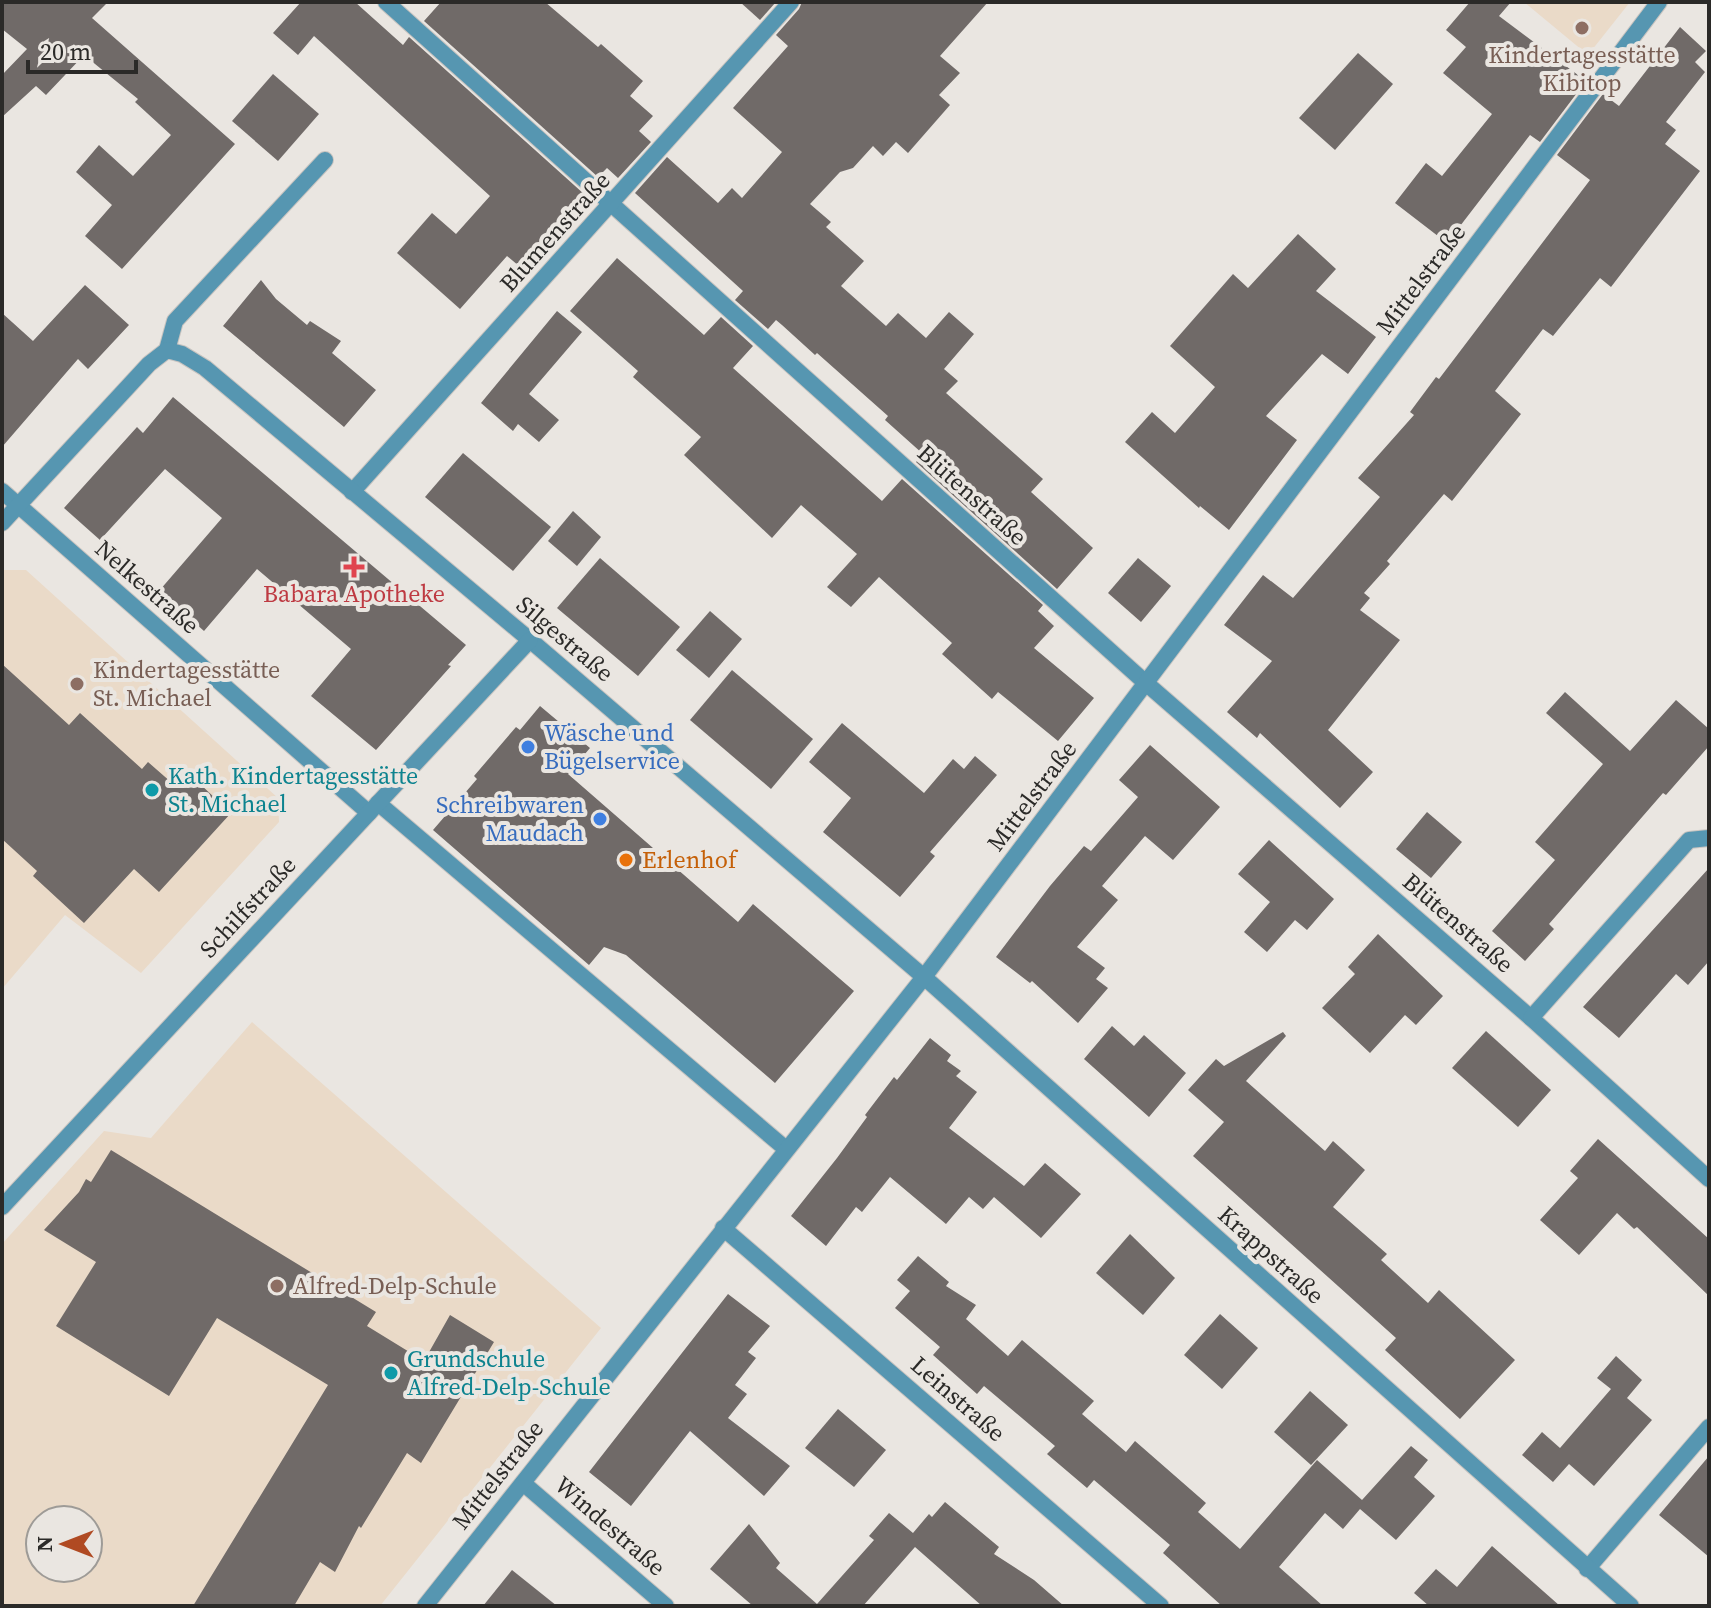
<svg xmlns="http://www.w3.org/2000/svg" width="1711" height="1608" font-family="'Source Serif 4',serif">
	<rect width="100%" height="100%" fill="#eae6e1"/>
	<g fill="#eadac8" fill-rule="evenodd">
		<path d="M1524,2H1630L1588,55Z"/>
		<path d="M2,570H26L278,798L279,822L141,973L65,915L2,989Z"/>
		<path d="M252,1022L601,1328L380,1606H2V1244L104,1131L151,1138ZM40,1520H88V1568H40Z"/>
	</g>
	<g fill="#706a68">
		<path d="M2,2H108L92,18L235,144L122,269L85,236L112,205L76,172L99,145L133,176L171,135L135,102L138,99L84,55L46,95L36,86L2,117V75L27,49L2,29Z"/>
		<path d="M301,2H355L403,45L409,37L584,194L519,266L507,256L460,309L397,253L432,213L456,234L490,196L314,36L298,55L273,33Z"/>
		<path d="M441,2H545L598,47L601,44L643,81L630,96L653,116L639,131L651,142L618,178L607,168L598,177L424,21Z"/>
		<path d="M740,2H776L760,20Z"/>
		<path d="M802,2H988L940,56L960,73L939,95L950,105L908,153L896,142L883,156L873,146L853,168L840,172L810,204L831,222L826,227L864,261L841,286L886,326L898,313L926,338L949,312L974,334L944,369L958,381L946,393L1043,479L1031,492L1093,548L1057,589L916,462L923,454L885,420L888,416L817,353L815,355L782,325L776,320L768,329L735,300L743,291L635,193L667,157L718,203L732,188L742,198L782,152L733,108L788,46L776,35L799,9Z"/>
		<path d="M1470,2H1511L1499,16L1586,81L1540,142L1530,135L1447,243L1395,203L1426,163L1442,176L1492,114L1443,73L1466,47L1446,30Z"/>
		<path d="M1680,27L1706,51L1695,62L1705,72L1666,122L1676,130L1665,144L1700,171L1611,287L1600,278L1553,336L1543,329L1495,391L1521,414L1452,501L1444,494L1387,561L1390,564L1364,593L1370,598L1360,610L1400,640L1328,730L1373,772L1340,808L1260,733L1257,738L1227,712L1272,661L1224,625L1263,575L1293,598L1380,497L1358,478L1414,415L1410,412L1436,377L1439,379L1590,180L1557,155L1603,94L1619,106Z"/>
		<path d="M1358,53L1393,84L1335,150L1299,118Z"/>
		<path d="M273,74L319,114L278,161L232,121Z"/>
		<path d="M1298,234L1336,269L1316,291L1376,337L1348,374L1322,354L1266,416L1297,440L1229,530L1200,506L1199,508L1125,442L1152,412L1175,433L1215,387L1170,346L1233,274L1248,288Z"/>
		<path d="M617,258L704,335L721,317L753,346L733,368L882,501L902,479L1043,605L1038,611L1054,626L1034,648L1094,698L1058,741L998,692L992,699L942,654L952,643L879,577L851,607L827,587L857,554L801,505L772,538L684,455L701,437L633,377L638,371L570,311Z"/>
		<path d="M261,280L276,299L307,325L310,321L341,341L332,353L376,390L344,427L223,326Z"/>
		<path d="M85,285L129,325L88,369L78,359L2,447V313L33,341Z"/>
		<path d="M557,311L582,332L529,394L559,420L539,442L518,424L513,431L481,403Z"/>
		<path d="M173,397L466,645L448,665L451,666L376,750L311,696L351,649L257,569L204,631L159,591L222,518L165,469L100,540L64,508L137,427L143,433Z"/>
		<path d="M463,453L551,527L513,571L425,497Z"/>
		<path d="M573,511L601,537L577,566L548,541Z"/>
		<path d="M600,558L680,627L638,676L557,608Z"/>
		<path d="M1138,558L1171,586L1141,622L1108,593Z"/>
		<path d="M710,611L742,639L709,678L676,650Z"/>
		<path d="M2,664L69,725L80,713L142,769L148,762L172,783L184,769L231,813L159,892L134,869L84,923L33,876L37,871L2,839Z"/>
		<path d="M732,670L813,739L771,789L690,720Z"/>
		<path d="M1565,692L1630,751L1676,700L1709,729V746L1666,795L1663,793L1549,924L1554,929L1525,961L1492,931L1555,860L1535,842L1603,764L1546,713Z"/>
		<path d="M540,706L590,748L568,774L738,922L753,904L854,991L775,1083L626,955L604,947L589,965L433,830L477,779L474,776L516,727L520,730Z"/>
		<path d="M842,723L924,793L953,759L964,769L975,756L997,775L930,852L935,856L900,897L823,832L851,798L809,762Z"/>
		<path d="M1150,745L1220,807L1173,860L1145,836L1102,886L1118,900L1077,947L1105,968L1096,979L1108,988L1078,1023L1032,981L1030,983L996,957L1050,886L1084,846L1091,851L1138,797L1119,780Z"/>
		<path d="M1427,812L1462,842L1431,878L1396,849Z"/>
		<path d="M1269,840L1334,899L1307,930L1295,920L1267,952L1244,932L1270,902L1238,874Z"/>
		<path d="M1709,868V961L1688,985L1676,974L1619,1038L1583,1007Z"/>
		<path d="M1378,934L1443,996L1416,1025L1405,1015L1370,1053L1322,1008L1355,974L1348,967Z"/>
		<path d="M1112,1026L1134,1046L1144,1035L1186,1073L1149,1117L1084,1059Z"/>
		<path d="M1486,1031L1551,1090L1518,1127L1452,1068Z"/>
		<path d="M1283,1032L1286,1036L1246,1081L1325,1151L1333,1141L1365,1170L1333,1207L1387,1254L1381,1260L1428,1303L1439,1290L1515,1360L1460,1419L1385,1350L1396,1338L1193,1156L1224,1122L1188,1090L1216,1059L1224,1066Z"/>
		<path d="M930,1038L951,1055L947,1061L961,1071L956,1076L977,1092L949,1128L1024,1186L1045,1163L1081,1194L1041,1238L994,1197L983,1209L969,1197L946,1224L890,1177L862,1212L856,1207L826,1246L791,1216L837,1158L867,1117L865,1115L894,1077L897,1080Z"/>
		<path d="M1598,1139L1709,1239V1296L1637,1227L1634,1229L1617,1213L1579,1255L1540,1220L1578,1178L1570,1171Z"/>
		<path d="M111,1150L376,1312L367,1326L424,1361L450,1315L494,1342L421,1463L407,1453L361,1528L359,1526L335,1572L320,1562L294,1606H193L328,1385L217,1318L169,1396L56,1326L96,1262L44,1230L79,1192L86,1179L91,1182Z"/>
		<path d="M1130,1234L1175,1278L1143,1315L1096,1273Z"/>
		<path d="M918,1256L949,1282L946,1286L976,1305L966,1319L1008,1356L1022,1340L1094,1401L1082,1414L1126,1452L1135,1441L1206,1503L1198,1512L1240,1549L1317,1460L1362,1500L1411,1446L1428,1460L1414,1477L1435,1496L1396,1540L1360,1509L1343,1529L1325,1513L1279,1567L1323,1606H1222L1163,1553L1170,1545L1094,1480L1087,1488L1047,1454L1055,1446L984,1386L977,1394L933,1355L940,1347L895,1308L910,1291L897,1280Z"/>
		<path d="M728,1294L770,1326L748,1352L756,1358L735,1385L747,1394L728,1418L790,1466L764,1496L690,1431L631,1506L589,1472Z"/>
		<path d="M1220,1314L1258,1348L1222,1389L1184,1355Z"/>
		<path d="M1616,1356L1642,1380L1627,1398L1652,1420L1594,1486L1569,1464L1553,1482L1522,1455L1542,1432L1560,1448L1611,1389L1597,1378Z"/>
		<path d="M1310,1391L1348,1425L1311,1465L1274,1432Z"/>
		<path d="M838,1409L886,1450L854,1487L805,1448Z"/>
		<path d="M1709,1456V1557L1659,1515Z"/>
		<path d="M945,1502L999,1547L994,1554L1034,1580L1064,1606H982L915,1547L863,1606H753L710,1569L749,1524L780,1563L776,1568L817,1604L874,1540L869,1536L889,1513L913,1533L929,1514L932,1517Z"/>
		<path d="M1492,1546L1560,1606H1429L1414,1593L1436,1569L1457,1587Z"/>
		<path d="M512,1570L557,1606H483Z"/>
	</g>
	<g fill="none" stroke-linecap="round" stroke-linejoin="round">
		<defs>
			<g id="lane">
				<path d="M378,803L786,1149"/>
				<path d="M1587,1569L1709,1427"/>
			</g>
			<g id="street">
				<path d="M386,2L1147,684L1531,1018L1709,1179"/>
				<path d="M167,350L175,321L325,160"/>
				<path d="M2,491L369,813"/>
				<path d="M352,492L791,2"/>
				<path d="M2,523L149,364L167,350L182,354L205,368L530,640L924,977L1631,1606"/>
				<path d="M1531,1018L1689,840L1709,838"/>
				<path d="M2,1207L530,640"/>
				<path d="M723,1228L1161,1606"/>
				<path d="M523,1483L666,1606"/>
				<path d="M425,1606L924,977L1659,2"/>
			</g>
		</defs>
		<use href="#lane" stroke="#c8c4c0" stroke-width="18"/>
		<use href="#street" stroke="#c8c4c0" stroke-width="18"/>
		<use href="#lane" stroke="#5696b1" stroke-width="16"/>
		<use href="#street" stroke="#5696b1" stroke-width="16"/>
	</g>
	<g fill="#8d6e63" stroke="#eae6e1" stroke-width="3">
		<circle cx="1582" cy="28" r="8"/>
		<circle cx="77" cy="684" r="8"/>
		<circle cx="277" cy="1286" r="8"/>
	</g>
	<path fill="#e0444e" stroke="#eae6e1" stroke-width="3" d="M350 555h8v8h8v8h-8v8h-8v-8h-8v-8h8z"/>
	<g fill="#3f7fe0" stroke="#eae6e1" stroke-width="3">
		<circle cx="528" cy="747" r="8"/>
		<circle cx="600" cy="819" r="8"/>
	</g>
	<g fill="#0f9aa8" stroke="#eae6e1" stroke-width="3">
		<circle cx="152" cy="790" r="8"/>
		<circle cx="391" cy="1373" r="8"/>
	</g>
	<circle fill="#e8710a" stroke="#eae6e1" stroke-width="3" cx="626" cy="860" r="8"/>
	<g text-anchor="middle" stroke-width="8" stroke-linejoin="round" paint-order="stroke">
		<g font-size="24" fill="#785e54" stroke="#eae6e1" text-anchor="start">
			<text x="1582" y="63" text-anchor="middle">Kindertagesstätte<tspan x="1582" dy="28">Kibitop</tspan></text>
			<text x="93" y="678">Kindertagesstätte<tspan x="93" dy="28">St. Michael</tspan></text>
			<text x="293" y="1294">Alfred-Delp-Schule</text>
		</g>
		<g font-size="24" fill="#2b2a28" stroke="#eae6e1">
			<text transform="translate(555 232) rotate(-48)" y="8">Blumenstraße</text>
			<text transform="translate(1421 279) rotate(-53)" y="8">Mittelstraße</text>
			<text transform="translate(972 495) rotate(42)" y="8">Blütenstraße</text>
			<text transform="translate(147 587) rotate(41)" y="8">Nelkestraße</text>
			<text transform="translate(565 639) rotate(40)" y="8">Silgestraße</text>
			<text transform="translate(1032 796) rotate(-53)" y="8">Mittelstraße</text>
			<text transform="translate(248 907) rotate(-47)" y="8">Schilfstraße</text>
			<text transform="translate(1458 923) rotate(41)" y="8">Blütenstraße</text>
			<text transform="translate(1271 1255) rotate(42)" y="8">Krappstraße</text>
			<text transform="translate(958 1399) rotate(41)" y="8">Leinstraße</text>
			<text transform="translate(498 1475) rotate(-52)" y="8">Mittelstraße</text>
			<text transform="translate(610 1526) rotate(41)" y="8">Windestraße</text>
		</g>
		<g font-size="24" fill="#be3a42" stroke="#eae6e1">
			<text x="354" y="602">Babara Apotheke</text>
		</g>
		<g font-size="24" fill="#366cbe" stroke="#eae6e1" text-anchor="start">
			<text x="544" y="741">Wäsche und<tspan x="544" dy="28">Bügelservice</tspan></text>
			<text x="584" y="813" text-anchor="end">Schreibwaren<tspan x="584" dy="28">Maudach</tspan></text>
		</g>
		<g font-size="24" fill="#0d838f" stroke="#eae6e1" text-anchor="start">
			<text x="168" y="784">Kath. Kindertagesstätte<tspan x="168" dy="28">St. Michael</tspan></text>
			<text x="407" y="1367">Grundschule<tspan x="407" dy="28">Alfred-Delp-Schule</tspan></text>
		</g>
		<g font-size="24" fill="#c56008" stroke="#eae6e1" text-anchor="start">
			<text x="642" y="868">Erlenhof</text>
		</g>
	</g>
	<rect width="1711" height="1608" fill="none" stroke="#2b2a28" stroke-width="8"/>
	<g transform="translate(64 1544) rotate(270)"><circle r="38" fill="#eae6e1" stroke="#9e9b97" stroke-width="2"/>
	<path d="M0-6L14 30L0 20L-14 30Z" fill="#b04a22"/>
	<text y="-12" font-size="22" font-weight="bold" text-anchor="middle" fill="#2b2a28">N</text>
	</g>
	<path d="M28 60v12h108v-12" fill="none" stroke="#2b2a28" stroke-width="4"/>
	<text x="40" y="60" font-size="24" fill="#2b2a28" stroke="#eae6e1" stroke-width="6" paint-order="stroke">20 m</text>
</svg>
